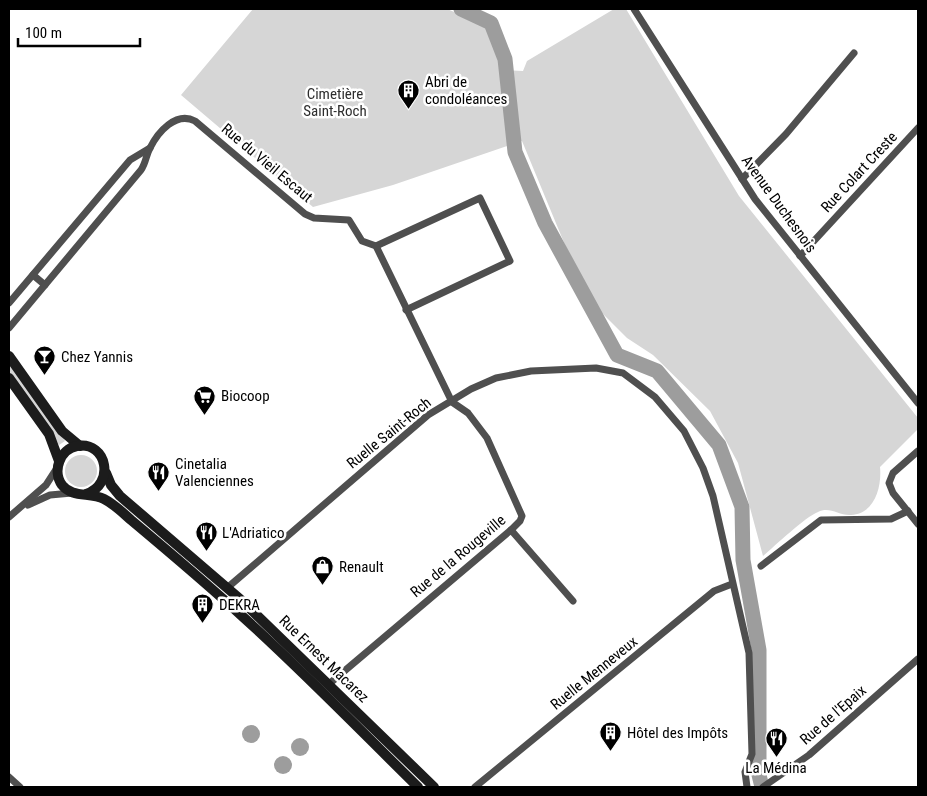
<svg xmlns="http://www.w3.org/2000/svg" width="927" height="796" font-family="'Roboto Condensed',sans-serif">
	<rect width="100%" height="100%" fill="#fff"/>
	<g fill="#d6d6d6">
		<path d="M253,9H447L488,26L501,70L523,71L527,61L614,9H626L739,196L918,418L917,430L880,467C882,486 875,514 851,515C839,516 830,506 818,512C805,517 775,546 763,556L738,463L710,411L653,355L627,338L601,312L565,245L522,141L393,185L313,207L181,95Z"/>
		<path d="M9,363L65,441L59,445L9,372Z"/>
		<circle cx="81" cy="471" r="16"/>
	</g>
	<g fill="#9d9d9d">
		<circle cx="251" cy="734" r="9"/>
		<circle cx="300" cy="747" r="9"/>
		<circle cx="283" cy="765" r="9"/>
	</g>
	<g fill="none" stroke-linecap="round" stroke-linejoin="round">
		<path stroke="#9d9d9d" stroke-width="15" d="M461,9L491,23L505,59L515,152L545,223L617,355L657,371L719,445L742,507L743,560L759,650V775L762,787"/>
		<g stroke="#4f4f4f" stroke-width="7">
			<path d="M634,9L755,199L918,403"/>
			<path d="M742,179L786,134L854,53"/>
			<path d="M376,246L480,198L510,261L406,310"/>
			<path d="M800,256L918,128"/>
			<path d="M33,275L45,285"/>
			<path d="M9,303L130,160L150,148"/>
			<path d="M9,328L141,170C146,163 146,155 150,148C158,132 176,111 195,121L305,214L314,218L349,220L362,241L376,246L452,402L468,413L487,438L522,516L520,521L511,530L329,684"/>
			<path d="M918,451L893,473L889,483L893,493L918,524"/>
			<path d="M28,505L50,495L72,493"/>
			<path d="M9,517L46,485L57,468"/>
			<path d="M511,530L573,601"/>
			<path d="M761,566L821,520L891,519L908,511"/>
			<path d="M227,588L428,415L471,389L496,378L531,371L596,368L623,373L655,397L684,431L703,468L713,496L749,653L752,754L745,772L747,787"/>
			<path d="M9,777L20,787"/>
			<path d="M475,787L714,591L732,584"/>
			<path d="M763,787L809,755L918,659"/>
		</g>
		<g stroke="#1c1c1c" stroke-width="10">
			<path d="M9,356L62,431L80,446"/>
			<path d="M9,378L49,434L59,461"/>
			<path d="M106,473L111,485L120,496L240,599L434,787"/>
			<path d="M86,494C115,485 108,441 77,446C60,449 52,471 62,485C72,498 90,492 104,499C114,504 122,512 131,520C168,551 206,583 242,616C303,671 360,730 418,787"/>
		</g>
	</g>
	<defs>
		<symbol id="building-pin" viewBox="-11 -11 22 30"><path d="M0 17L-7.5 6A9.5 9.5 0 1 1 7.5 6Z" fill="#000" stroke="#fff"/><path d="M-4-6H4V6H1V3H-1V6H-4ZM-2.5-4.3h1.7v1.8h-1.7ZM.8-4.3h1.7v1.8H.8ZM-2.5-1h1.7V.8h-1.7ZM.8-1h1.7V.8H.8Z" fill="#fff"/></symbol>
		<symbol id="bar-pin" viewBox="-11 -11 22 30"><path d="M0 17L-7.5 6A9.5 9.5 0 1 1 7.5 6Z" fill="#000" stroke="#fff"/><path d="M-6-5H6L.8 .8V4.5H3.5V6h-7V4.5H-.8V.8Z" fill="#fff"/></symbol>
		<symbol id="supermarket-pin" viewBox="-11 -11 22 30"><path d="M0 17L-7.5 6A9.5 9.5 0 1 1 7.5 6Z" fill="#000" stroke="#fff"/><path d="M-6-5.5h2.5l.6 2H6L4.5 2H-2.5L-4.4-4H-6ZM-1.5 3.2a1.3 1.3 0 1 0 .1 0ZM3 3.2a1.3 1.3 0 1 0 .1 0Z" fill="#fff"/></symbol>
		<symbol id="restaurant-pin" viewBox="-11 -11 22 30"><path d="M0 17L-7.5 6A9.5 9.5 0 1 1 7.5 6Z" fill="#000" stroke="#fff"/><path d="M-5-6h1v4h1v-4h1v4h1v-4h1v5L-1.5 .5V6h-2V.5L-5-1ZM5-6V6H3V1.5H1.5Q1.5-4 5-6Z" fill="#fff"/></symbol>
		<symbol id="shop-pin" viewBox="-11 -11 22 30"><path d="M0 17L-7.5 6A9.5 9.5 0 1 1 7.5 6Z" fill="#000" stroke="#fff"/><path d="M-5-2.5h2.3a2.7 3.5 0 0 1 5.4 0H5L5.5 6h-11ZM-1.5-2.5h3a1.5 2.3 0 0 0-3 0Z" fill="#fff"/></symbol>
	</defs>
	<g fill-rule="evenodd">
		<use href="#building-pin" x="396" y="78" width="25" height="34"/>
		<use href="#bar-pin" x="32" y="344" width="25" height="34"/>
		<use href="#supermarket-pin" x="192" y="384" width="25" height="34"/>
		<use href="#restaurant-pin" x="146" y="460" width="25" height="34"/>
		<use href="#restaurant-pin" x="194" y="520" width="25" height="34"/>
		<use href="#shop-pin" x="310" y="554" width="25" height="34"/>
		<use href="#building-pin" x="190" y="592" width="25" height="34"/>
		<use href="#building-pin" x="598" y="720" width="25" height="34"/>
		<use href="#restaurant-pin" x="764" y="726" width="25" height="34"/>
	</g>
	<g text-anchor="middle" stroke-width="5" stroke-linejoin="round" paint-order="stroke">
		<g font-size="15" fill="#000" stroke="#fff" text-anchor="start">
			<text x="425" y="87">Abri de<tspan x="425" dy="17">condoléances</tspan></text>
			<text x="61" y="362">Chez Yannis</text>
			<text x="221" y="401">Biocoop</text>
			<text x="175" y="469">Cinetalia<tspan x="175" dy="17">Valenciennes</tspan></text>
			<text x="222" y="538">L'Adriatico</text>
			<text x="339" y="572">Renault</text>
			<text x="219" y="610">DEKRA</text>
			<text x="627" y="738">Hôtel des Impôts</text>
			<text x="776" y="773" text-anchor="middle">La Médina</text>
		</g>
		<g font-size="15" fill="#2d2d2d" stroke="#fff">
			<text x="335" y="99">Cimetière<tspan x="335" dy="17">Saint-Roch</tspan></text>
		</g>
		<g font-size="15" fill="#000" stroke="#fff">
			<text transform="translate(267 163) rotate(40)" y="5">Rue du Vieil Escaut</text>
			<text transform="translate(859 172) rotate(-47)" y="5">Rue Colart Creste</text>
			<text transform="translate(779 204) rotate(54)" y="5">Avenue Duchesnois</text>
			<text transform="translate(389 433) rotate(-39)" y="5">Ruelle Saint-Roch</text>
			<text transform="translate(458 556) rotate(-40)" y="5">Rue de la Rougeville</text>
			<text transform="translate(324 659) rotate(44)" y="5">Rue Ernest Macarez</text>
			<text transform="translate(594 673) rotate(-39)" y="5">Ruelle Menneveux</text>
			<text transform="translate(833 715) rotate(-41)" y="5">Rue de l'Epaix</text>
		</g>
	</g>
	<rect width="927" height="796" fill="none" stroke="#000000" stroke-width="20"/>
	<path d="M18 38v8h122v-8" fill="none" stroke="#000000" stroke-width="2.5"/>
	<text x="25" y="38" font-size="15" fill="#000000" stroke="#ffffff" stroke-width="4" paint-order="stroke">100 m</text>
</svg>
